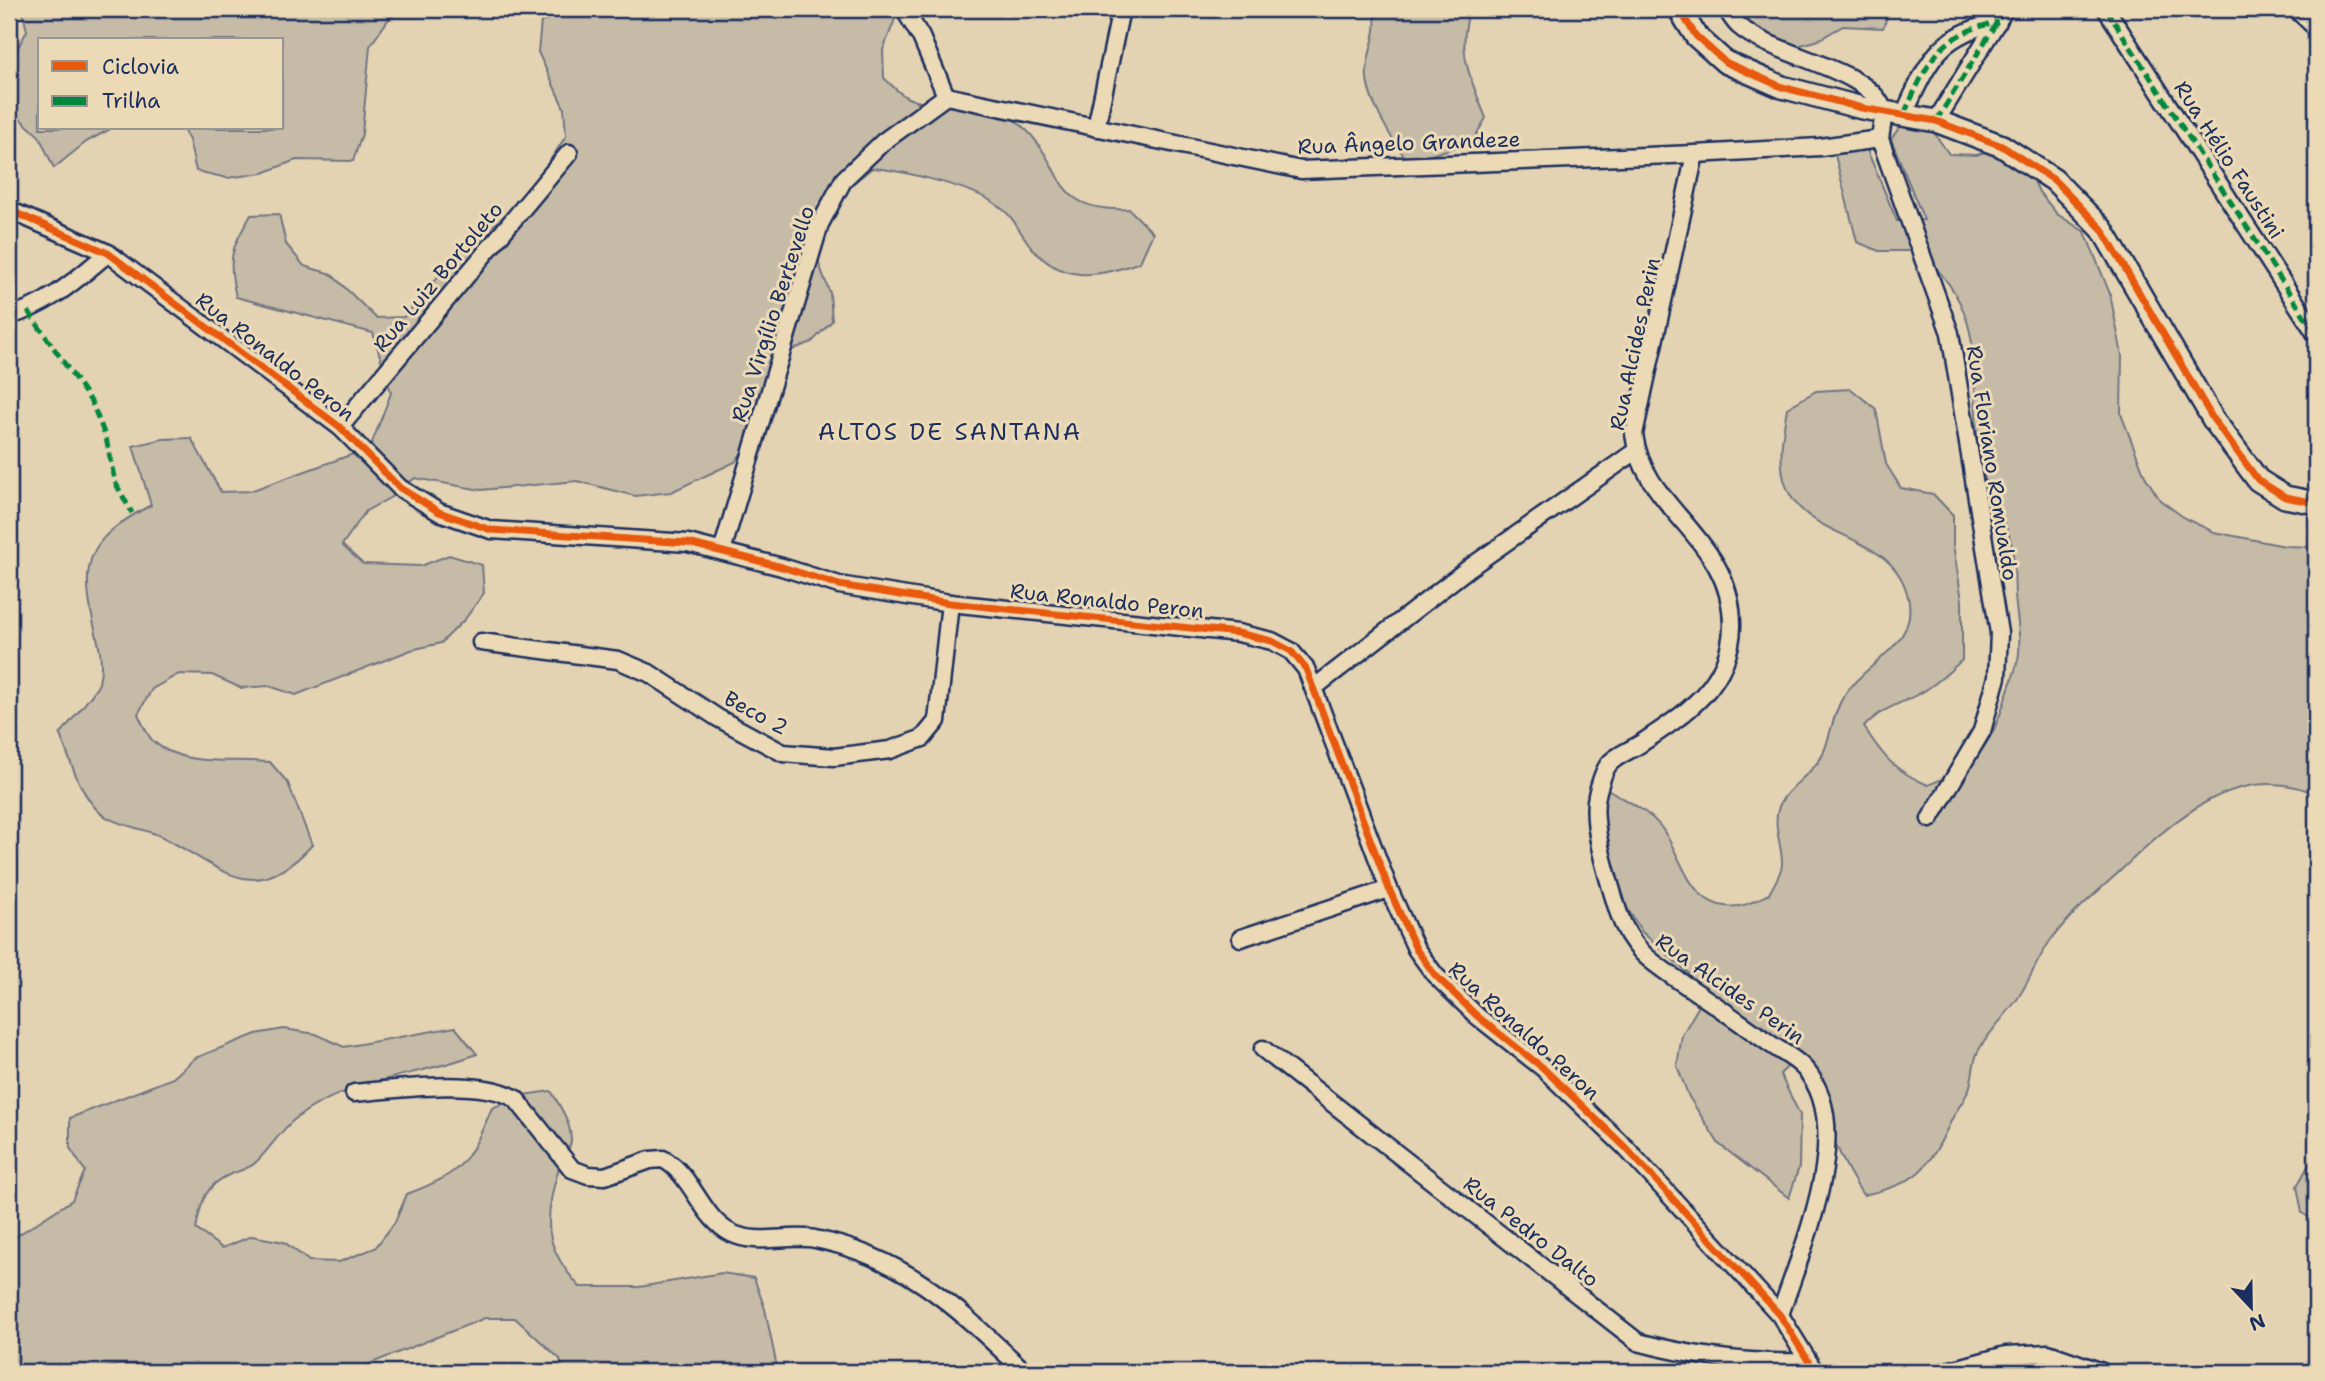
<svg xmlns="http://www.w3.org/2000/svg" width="2325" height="1381" font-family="'Shantell Sans',sans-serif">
	<rect width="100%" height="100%" fill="#e4d3b3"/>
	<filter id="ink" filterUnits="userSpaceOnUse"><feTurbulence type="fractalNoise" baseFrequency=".0143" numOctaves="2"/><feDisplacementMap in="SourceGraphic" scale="14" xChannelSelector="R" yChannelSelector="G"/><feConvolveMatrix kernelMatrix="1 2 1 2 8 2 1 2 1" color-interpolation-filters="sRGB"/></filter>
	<g filter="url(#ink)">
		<g fill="#c6bba7" stroke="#707582" stroke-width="2">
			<path d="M22,9H402L388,20L370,46L362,134L353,161L296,160L263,173L227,178L196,171L189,140L182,128H282V40H40V128H112L86,142L54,168L39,136L17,116L9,94L13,56L27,31Z"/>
			<path d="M575,9H899L883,50L884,78C891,84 899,94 908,98C944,114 989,97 1021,125C1067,165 1047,213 1129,209L1153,233L1140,262C1098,278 1059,284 1029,244C1013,223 1015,216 991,201C967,186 900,170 872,168L850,186L818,236L819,264L830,293L832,321L812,342L779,355L765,380L762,409L754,436L735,462L671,492L635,496L577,481L481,490L415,478L393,496L366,511L342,545L363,564L421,566L449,555L482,565L484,593L465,619L441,643L411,650L296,695L269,686L241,688L212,675L179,674L152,689L138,714C142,722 147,736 154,742C185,768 233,758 270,762L288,783L312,845C251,912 220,864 158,835C140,827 113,825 98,811C78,790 71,761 60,735C67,725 97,691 99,683C104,663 99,645 94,625C78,556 92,537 151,505L133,446L163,439L191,438L221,492L250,491L370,448L391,393L373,333L236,297C227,258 231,249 251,215L279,214L286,244L304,266L331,274L376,318L404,317L446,267L513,208L533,186L566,136L564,108L538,52L541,22Z"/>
			<path d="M1373,9H1470C1456,53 1470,77 1486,118L1472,142L1409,162C1393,143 1370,103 1367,79C1364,54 1382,32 1373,9Z"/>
			<path d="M1732,9H1890L1883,28L1843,26L1816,41L1786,49Z"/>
			<path d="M1908,116L1932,130L1949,154L1977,155L2004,144L2026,164L2039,192L2057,214L2085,232L2110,294L2122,355L2121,414L2145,476L2160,500L2186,519L2214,532L2285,546L2316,547V794C2237,759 2171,822 2118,873C2096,893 2072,913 2053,937C2038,956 2030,981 2016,1001C2004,1017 1990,1031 1980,1048C1972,1059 1974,1076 1969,1089C1965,1100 1956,1110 1951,1121C1928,1170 1917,1184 1863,1195C1846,1169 1832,1139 1824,1109C1817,1088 1816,1071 1801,1054L1780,1074L1800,1115L1799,1167L1789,1198L1719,1144L1689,1097L1677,1066L1682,1035L1700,1004L1688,973L1642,932L1627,908L1598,819L1604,787C1622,798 1648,810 1661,827C1684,858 1689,912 1739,906C1749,905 1760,898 1769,894C1773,886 1781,874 1782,865C1783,844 1770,824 1781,802C1789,786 1814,773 1823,754C1831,735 1833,712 1845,694C1867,661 1919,645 1908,597C1892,524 1787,545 1782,466C1780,447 1784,427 1787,408L1816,391L1851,389L1876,409L1886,464L1901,488L1933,494L1953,515V545L1962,600V660C1948,673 1934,686 1917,695C1895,706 1882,708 1864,727C1884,758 1895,771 1928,785C1979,765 1991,745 2007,694C2011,681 2018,666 2019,653C2021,633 2016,614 2015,595C2014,576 2015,559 2011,542C2003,513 1983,486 1979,457C1968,374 1993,314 1918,251H1879L1857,242L1835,155L1862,138L1897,221L1924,220L1891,139Z"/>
			<path d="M455,1027L477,1054C418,1077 347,1078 295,1119C279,1132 270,1149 255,1163C250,1168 239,1171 231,1174C204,1185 201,1203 196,1229L222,1248L252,1236L284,1242L309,1261L339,1262L375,1248L395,1222L407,1194C464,1172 468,1163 492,1108L523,1095L551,1091C560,1106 571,1122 571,1141C570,1151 561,1161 558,1171C543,1221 544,1248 580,1287H639L722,1273L754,1278L765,1309L778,1372H563L560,1359L515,1318H485L349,1372H183L149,1365H119L86,1372H9V1241L72,1200L85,1171L70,1148V1118L173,1078L195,1058L256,1034L284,1029L316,1034L344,1047Z"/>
			<path d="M2316,1152V1222L2302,1213L2297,1186Z"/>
		</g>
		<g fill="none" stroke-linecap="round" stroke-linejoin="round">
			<defs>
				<g id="street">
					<path d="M904,9L921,37L946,96"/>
					<path d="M1726,9C1730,14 1734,22 1739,26C1771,55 1868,69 1882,107C1885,115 1881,130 1880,139L1950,333L1999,633L1997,677L1982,731L1930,819"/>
					<path d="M2106,9L2316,334"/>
					<path d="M2296,9L2316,28"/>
					<path d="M946,96L1301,170L1695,154L1820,147L1880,139"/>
					<path d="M1904,114C1929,61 1937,35 1998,22"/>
					<path d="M1936,121L2005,9"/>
					<path d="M1096,128L1121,9"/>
					<path d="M1695,154L1634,434C1643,510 1733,538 1732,626C1731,685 1684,715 1640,744C1631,750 1615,756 1609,764C1603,771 1599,787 1597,795C1590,825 1609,881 1618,911C1630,949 1652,963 1684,984C1713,1003 1741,1023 1769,1043C1780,1051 1795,1058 1804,1068C1858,1127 1801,1249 1780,1315"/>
					<path d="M9,210L108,253L340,427L400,488L439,512L491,530L688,543L782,567L839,585L950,603L1238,633L1272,641L1291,651L1306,669L1389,889L1416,949L1435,975L1477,1016L1543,1068L1625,1147L1780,1315L1815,1372"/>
					<path d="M9,316C49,305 77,279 108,253"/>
					<path d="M340,427L569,153"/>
					<path d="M722,551L820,224L844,179L883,142L946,96"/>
					<path d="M481,642L618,660L649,673L718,718L783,753L834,757L890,750L923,738L937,721L950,603"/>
					<path d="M1315,687L1469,568L1636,451"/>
					<path d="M1241,938L1389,889"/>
					<path d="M1263,1049L1638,1342C1694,1357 1750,1364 1808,1362"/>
					<path d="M354,1093C394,1089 483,1077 516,1099L572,1169L588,1175L605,1176L650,1160L663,1159C693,1175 701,1218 731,1233C757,1246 787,1234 815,1239C909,1258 959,1310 1025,1372"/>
					<path d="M1944,1372L2006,1355L2048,1353L2102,1372"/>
				</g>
				<path id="secondary" d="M1679,9L1696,36L1725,62L1782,87L1862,108L1936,121L2002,146L2054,180L2102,229L2213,419L2258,480L2285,497L2316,503"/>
			</defs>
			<use href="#street" stroke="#1b2f5e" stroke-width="21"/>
			<use href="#secondary" stroke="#1b2f5e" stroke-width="26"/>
			<use href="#street" stroke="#ecdab7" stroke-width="16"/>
			<use href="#secondary" stroke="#ecdab7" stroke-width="21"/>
			<g stroke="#00873e" stroke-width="5" stroke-dasharray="10 5" stroke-linecap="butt">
				<path d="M2106,9L2316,334"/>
				<path d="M2296,9L2316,28"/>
				<path d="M1904,114C1929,61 1937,35 1998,22"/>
				<path d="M1936,121L2005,9"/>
				<path d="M28,311L92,403L106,438L115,482L132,513"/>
			</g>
			<defs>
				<g id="cycleway">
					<path d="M1679,9L1696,36L1725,62L1782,87L1862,108L1936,121L2002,146L2054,180L2102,229L2213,419L2258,480L2285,497L2316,503"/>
					<path d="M9,210L108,253L340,427L400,488L439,512L491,530L688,543L782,567L839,585L950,603L1238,633L1272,641L1291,651L1306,669L1389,889L1416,949L1435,975L1477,1016L1543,1068L1625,1147L1780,1315L1815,1372"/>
				</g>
			</defs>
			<use href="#cycleway" stroke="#ecdab7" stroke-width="11"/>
			<use href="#cycleway" stroke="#e8590c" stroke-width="7"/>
		</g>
	</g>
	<g text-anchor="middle" stroke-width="6" stroke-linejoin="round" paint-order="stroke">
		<g font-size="21" fill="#1b2f5e" stroke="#ecdab7">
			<text transform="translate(1409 143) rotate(-2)" y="7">Rua Ângelo Grandeze</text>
			<text transform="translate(2229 160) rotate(57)" y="7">Rua Hélio Faustini</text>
			<text transform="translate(438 277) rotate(-50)" y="7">Rua Luiz Bortoleto</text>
			<text transform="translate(773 314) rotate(-72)" y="7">Rua Virgílio Bertevello</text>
			<text transform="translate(1635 344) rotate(-78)" y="7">Rua Alcides Perin</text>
			<text transform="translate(275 357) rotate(38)" y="7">Rua Ronaldo Peron</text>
			<text transform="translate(1992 463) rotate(81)" y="7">Rua Floriano Romualdo</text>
			<text transform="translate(1107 601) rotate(6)" y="7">Rua Ronaldo Peron</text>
			<text transform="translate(756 713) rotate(28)" y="7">Beco 2</text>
			<text transform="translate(1730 989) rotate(35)" y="7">Rua Alcides Perin</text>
			<text transform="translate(1524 1031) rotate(42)" y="7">Rua Ronaldo Peron</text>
			<text transform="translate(1531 1232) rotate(38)" y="7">Rua Pedro Dalto</text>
		</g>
		<g font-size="24" letter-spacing="2" fill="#1b2f5e" stroke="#ecdab7">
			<text x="950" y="440">ALTOS DE SANTANA</text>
		</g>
	</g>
	<rect width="2325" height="1381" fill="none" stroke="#ecdab7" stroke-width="35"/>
	<rect x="18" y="18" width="2290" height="1346" fill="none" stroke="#1b2f5e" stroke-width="2.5" filter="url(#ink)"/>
	<rect x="38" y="38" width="245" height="91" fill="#ecdab7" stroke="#989693" stroke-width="2"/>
	<rect x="52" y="61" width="35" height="10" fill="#e8590c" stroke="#989693" stroke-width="2"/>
	<text x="102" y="74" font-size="21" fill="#1b2f5e">Ciclovia</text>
	<rect x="52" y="96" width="35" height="10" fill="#00873e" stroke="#989693" stroke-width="2"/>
	<text x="102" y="108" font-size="21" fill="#1b2f5e">Trilha</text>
	<g transform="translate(2251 1307) rotate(158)" stroke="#ecdab7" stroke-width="5" paint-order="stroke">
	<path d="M0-5L12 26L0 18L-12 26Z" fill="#1b2f5e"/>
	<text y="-10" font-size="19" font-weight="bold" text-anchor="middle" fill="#1b2f5e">N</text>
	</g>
</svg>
